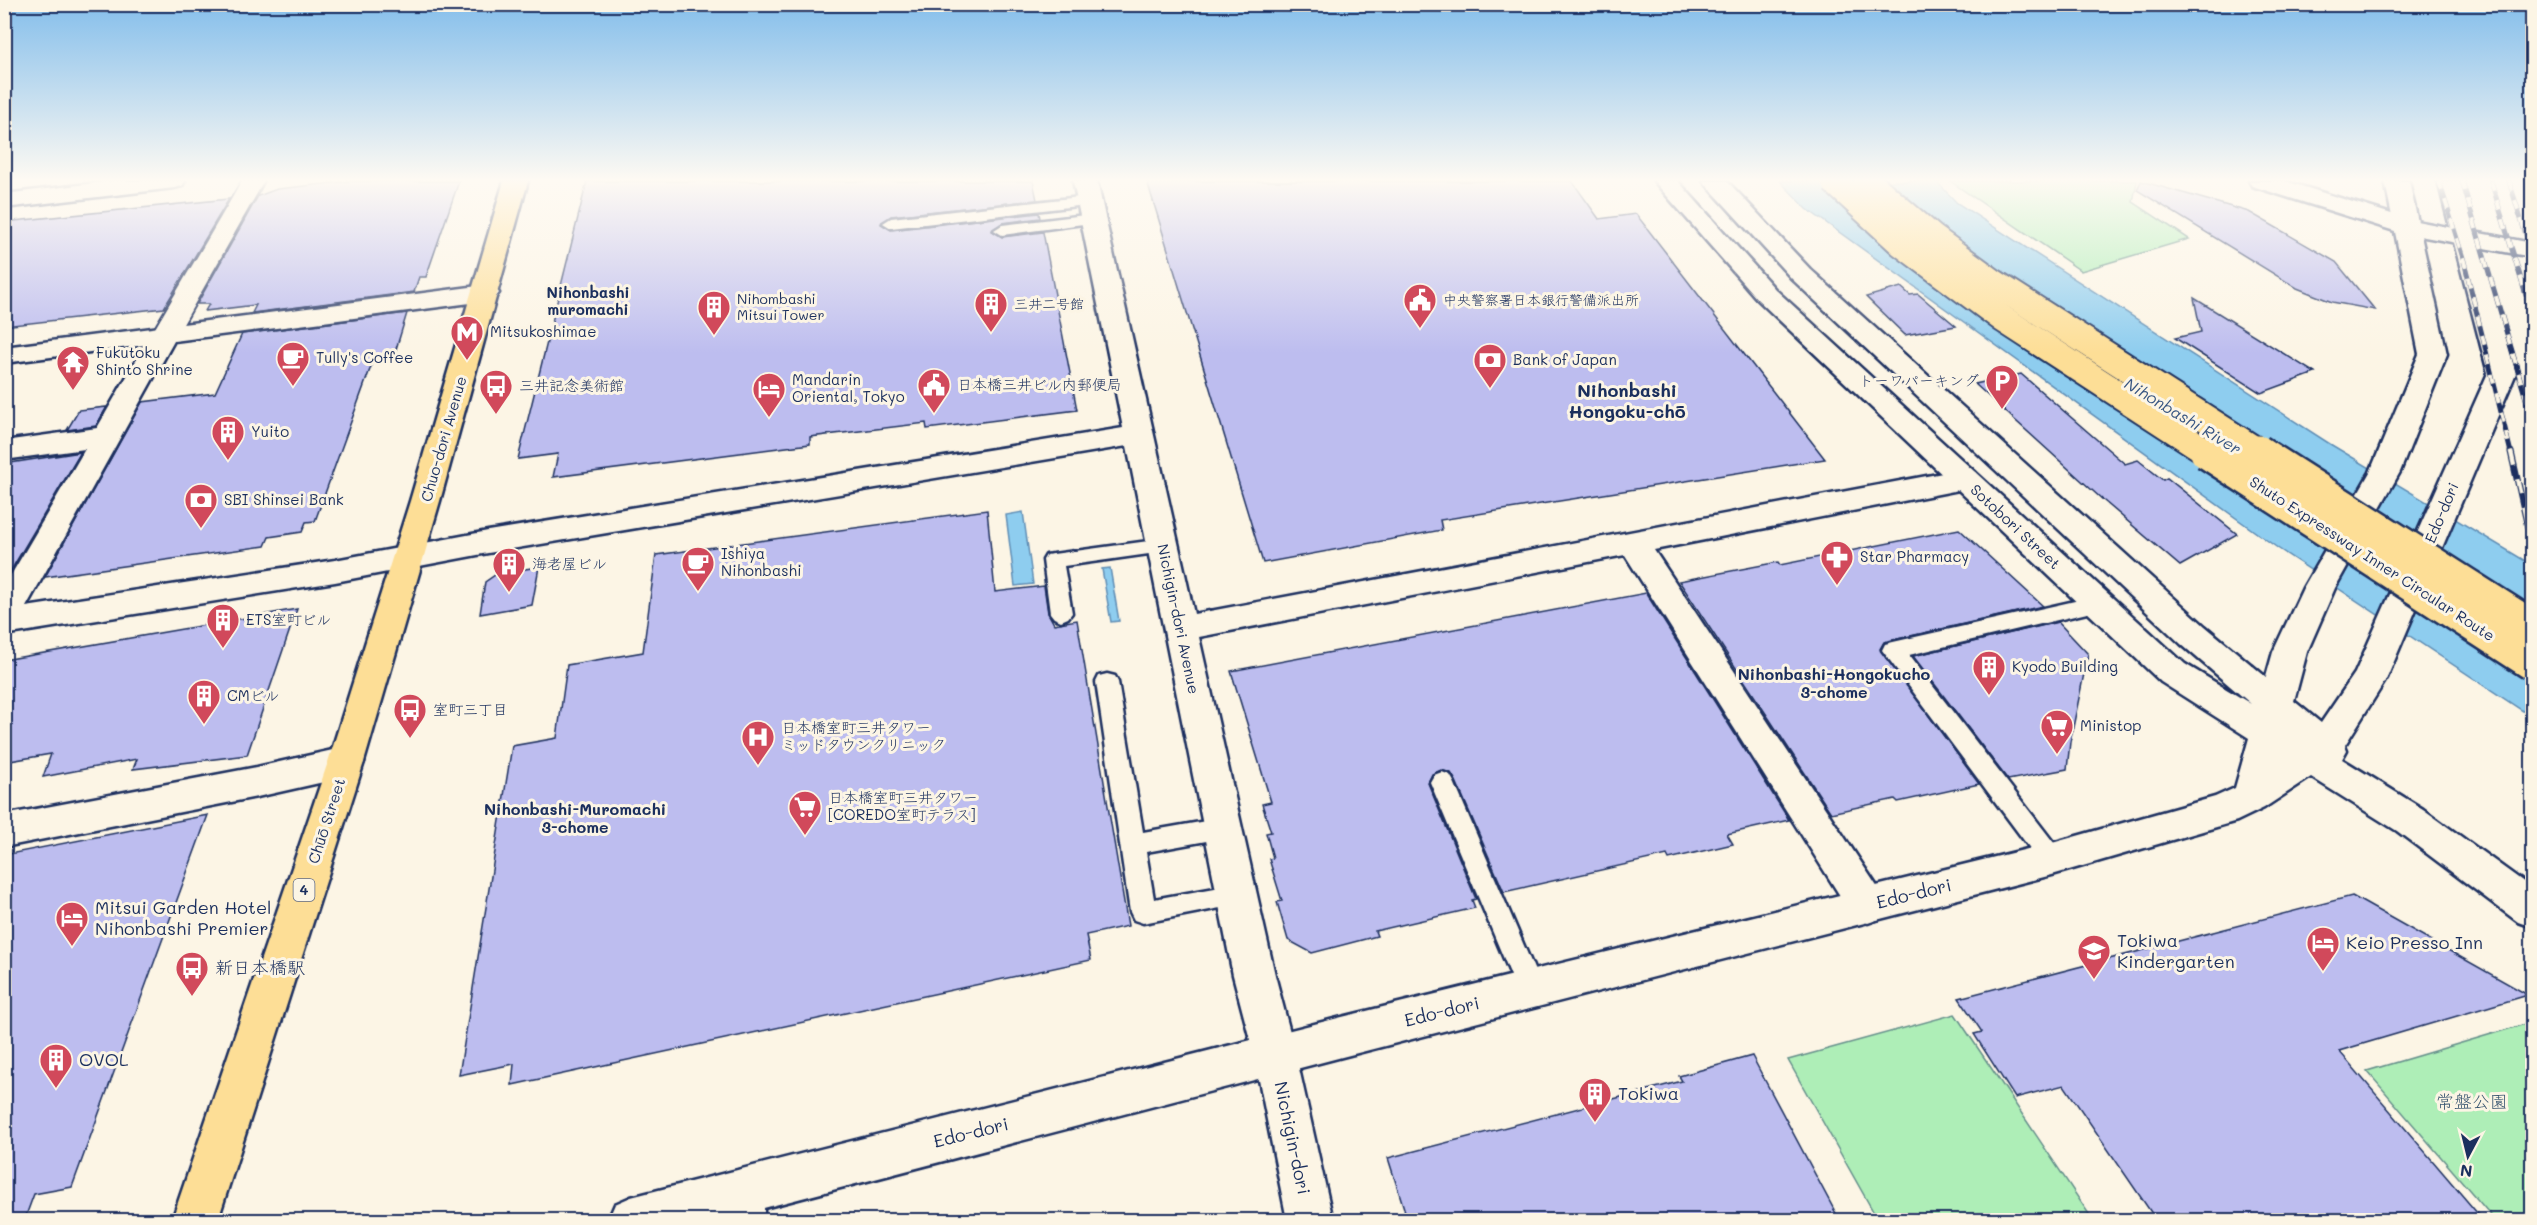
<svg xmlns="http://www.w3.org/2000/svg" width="2537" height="1225" font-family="Mali,'Klee One',sans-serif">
	<rect width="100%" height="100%" fill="#fcf5e5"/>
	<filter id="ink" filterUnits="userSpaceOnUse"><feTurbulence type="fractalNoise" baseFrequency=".0167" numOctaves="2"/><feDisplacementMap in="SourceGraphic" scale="12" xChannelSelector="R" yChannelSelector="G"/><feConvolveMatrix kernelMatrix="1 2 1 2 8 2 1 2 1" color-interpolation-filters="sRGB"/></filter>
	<g filter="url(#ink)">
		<g fill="#aeeeb7" stroke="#648e8a" stroke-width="1.5">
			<path d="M1950,181H2137L2133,202L2189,239L2081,271Z"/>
			<path d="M1955,1014L2093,1220H1878L1788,1060Z"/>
			<path d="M2532,1022V1220H2495L2367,1071Z"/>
		</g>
		<g fill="#8ecdef" stroke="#608eb5" stroke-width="1.5">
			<path d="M1780,181H1936L1957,203L2330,444L2532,565V717L2279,549L1807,209Z"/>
			<path d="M1023,512L1033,584L1015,586L1006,515Z"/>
			<path d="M1110,568L1119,621L1111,622L1102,569Z"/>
		</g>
		<g fill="#bdbdef" stroke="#1b2f5e" stroke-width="1.5">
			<path d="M351,181H459L426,277H419L414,292L252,313L256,305L205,311L209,304H197L258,196L277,189Z"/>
			<path d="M587,181H1033L1037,200L891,216L881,224L891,230L1039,213L1040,218L1002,223L992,231L1002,237L1043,232L1077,410L927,429L926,423L810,437V444L553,477L558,454L518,459Z"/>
			<path d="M1147,181H1572L1599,219L1636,214L1825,459L1440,520L1442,530L1263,563Z"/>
			<path d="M2141,181L2249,212L2336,262L2375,310L2332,302L2297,288L2137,190Z"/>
			<path d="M229,199L164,308L4,326V222Z"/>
			<path d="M1901,287L1910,295L1918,294L1956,326L1905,335L1866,297Z"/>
			<path d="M2194,298L2315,373L2261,393L2175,338L2201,332Z"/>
			<path d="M407,313L393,359L373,361L315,521L306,522L302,532L269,537L265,546L45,577L142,402L215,393L242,334Z"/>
			<path d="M2021,374L2125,464L2138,460L2163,480L2167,478L2237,534L2180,566L2104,501L1975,384Z"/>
			<path d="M107,407L96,426L67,430L79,410Z"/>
			<path d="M81,452L4,582V464Z"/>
			<path d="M987,510L995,592L1044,586L1048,613L1054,624L1077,620L1128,926L1086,935L1091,960L512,1085L514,1064L459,1075L512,746L557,738L567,665L643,652L656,555Z"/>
			<path d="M1959,529L2043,606L1884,642L1880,649L1979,784L1898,802L1895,799L1831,813L1679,581L1778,562L1780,565Z"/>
			<path d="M539,567L532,605L480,614L485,582L498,573Z"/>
			<path d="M1646,593L1789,820L1727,834L1733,844L1669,859L1667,855L1504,892L1456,781L1451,773L1441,770L1432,774L1428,783L1476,899L1472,900L1475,908L1375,931L1377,936L1312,953L1288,940L1277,902L1282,901L1269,859L1273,858L1266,833L1271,832L1262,804L1271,802L1231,671Z"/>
			<path d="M297,609L247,755L133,769L137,759L43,777L51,754L4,762V660Z"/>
			<path d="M2058,622L2088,654L2070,742L2067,769L2008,780L1913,656Z"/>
			<path d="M208,815L72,1187L34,1194L24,1221H4V855Z"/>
			<path d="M2352,896L2528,995L2339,1051L2484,1221H2157L2064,1085L2015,1098L1974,1034L1982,1032L1959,998Z"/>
			<path d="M1752,1056L1840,1221H1408L1388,1158L1682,1081L1679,1076Z"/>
		</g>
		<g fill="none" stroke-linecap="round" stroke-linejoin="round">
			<defs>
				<g id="service">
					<path d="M1089,196L1094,198L1097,201L1094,204L891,228L883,223L891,218Z"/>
					<path d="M1093,214L1101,219L1098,222L1002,235L994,230L1002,225Z"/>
					<path d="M1163,539L1170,541L1173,546L1170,551L1064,566L1072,613L1068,618L1061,621L1054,618L1050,613L1043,560L1046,555Z"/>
					<path d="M2097,596L2104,599L2107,604L2104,609L1909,655L2061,852L2064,859L2061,866L2052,869L2043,866L1882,650L1885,644L1893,642Z"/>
					<path d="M1107,674L1115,676L1118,682L1143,832L1223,818L1232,821L1235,828L1232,835L1223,838L1146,852L1154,899L1237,884L1246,887L1250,895L1246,903L1143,923L1134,920L1130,912L1096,682L1099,676Z"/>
					<path d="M1442,772L1450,775L1454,782L1543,990L1539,999L1530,1002L1521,999L1517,990L1430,782L1434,775Z"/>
				</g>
				<path id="pedestrian" d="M242,181H264L177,335L173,340L164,343L155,340L151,335Z"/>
				<g id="minor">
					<path d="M112,181H185L182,186L174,188L4,208V194Z"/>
					<path d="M1073,181H1097L1194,614L1964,469L1975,472L1979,479L1975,486L1964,489L1654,550L1882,894L1888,906L1882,918L1868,923L1854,918L1625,555L1199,637L1275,975L1296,1055L1333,1220H1287L1254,1055L1233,975L1127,446L488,553L335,582L4,635V587L85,449L4,460V441L97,428L145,345L4,363V347L486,285L495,288L499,293L495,298L486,301L174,341L26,607L335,560L488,531L1123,428Z"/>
					<path d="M346,747L359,752L364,762L359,772L346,777L257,797L4,847V815L257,767Z"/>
					<path d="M741,1169L757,1176L764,1192V1220H718V1192L725,1176Z"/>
				</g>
				<path id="tertiary" d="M2249,181H2285L2411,220L2532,243V257L2398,232L2252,186Z"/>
				<path id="secondary" d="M1654,181H1678L1775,289L2185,664L2251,704L2181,644L1792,279L1703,181H1727L1810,269L2205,626L2266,677L2273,652L2303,588L2370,472L2419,354L2385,181H2409L2447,354L2400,472L2335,588L2307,652L2294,701L2321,723L2355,673L2488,373L2438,181H2462L2516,373L2387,678L2345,745L2347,750L2342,759L2423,809L2532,888V927L2518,922L2397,831L2311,777L2264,808L2237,821L2052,875L1342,1057L718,1220H608L615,1204L631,1197L1342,1017L2052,843L2215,797L2235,788L2249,738L2161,682L1757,299Z"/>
				<path id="trunk" d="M504,181H528L440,501L364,762L218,1220H172L328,762L410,501Z"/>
			</defs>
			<use href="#service" stroke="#1b2f5e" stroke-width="5"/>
			<use href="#pedestrian" stroke="#1b2f5e" stroke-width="4"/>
			<use href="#minor" stroke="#1b2f5e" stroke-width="5"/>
			<use href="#tertiary" stroke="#1b2f5e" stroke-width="5"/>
			<use href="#secondary" stroke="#1b2f5e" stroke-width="5"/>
			<use href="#trunk" stroke="#1b2f5e" stroke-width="5"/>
			<use href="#service" fill="#fcf5e5" fill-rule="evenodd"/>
			<use href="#pedestrian" fill="#fcf5e5" fill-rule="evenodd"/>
			<use href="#minor" fill="#fcf5e5" fill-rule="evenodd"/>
			<use href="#tertiary" fill="#fcf5e5" fill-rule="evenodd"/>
			<use href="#secondary" fill="#fcf5e5" fill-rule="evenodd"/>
			<use href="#trunk" fill="#fdde96" fill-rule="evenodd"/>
			<defs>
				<g id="rail-far1">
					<path d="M2439,181L2464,261L2511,453"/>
					<path d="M2462,181L2532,419"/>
					<path d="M2491,181L2532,315"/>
					<path d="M2509,181L2532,254"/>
				</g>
				<path id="rail" d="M2511,452L2532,545"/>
			</defs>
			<use href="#rail-far1" stroke="#1b2f5e" stroke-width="5"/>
			<use href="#rail" stroke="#1b2f5e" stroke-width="7"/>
			<use href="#rail-far1" stroke="#fcf5e5" stroke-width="4" stroke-dasharray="10" stroke-linecap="butt"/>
			<use href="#rail" stroke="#fcf5e5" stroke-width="4.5" stroke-dasharray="14" stroke-linecap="butt"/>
			<defs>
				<g id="motorway-bridge-far1">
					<path d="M1834,181L1901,243L2003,319L2209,453"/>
					<path d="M1867,181L1933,238L1993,282L2260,453"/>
				</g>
				<g id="motorway-bridge">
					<path d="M2207,452L2532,663"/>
					<path d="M2258,452L2532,627"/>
				</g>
			</defs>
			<use href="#motorway-bridge-far1" stroke="#1b2f5e" stroke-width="30" stroke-linecap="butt"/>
			<use href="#motorway-bridge" stroke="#1b2f5e" stroke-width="38" stroke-linecap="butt"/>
			<use href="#motorway-bridge-far1" stroke="#fdde96" stroke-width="26"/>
			<use href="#motorway-bridge" stroke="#fdde96" stroke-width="33"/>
		</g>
	</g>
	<linearGradient id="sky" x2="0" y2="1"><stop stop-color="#84beeb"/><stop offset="0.51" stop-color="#fefaf3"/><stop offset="1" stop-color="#fefaf3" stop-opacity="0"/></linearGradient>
	<rect width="2537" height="353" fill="url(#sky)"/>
	<defs>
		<symbol id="civic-pin" viewBox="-11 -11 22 30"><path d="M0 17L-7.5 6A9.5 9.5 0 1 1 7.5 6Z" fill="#d1495b" stroke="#fcf5e5"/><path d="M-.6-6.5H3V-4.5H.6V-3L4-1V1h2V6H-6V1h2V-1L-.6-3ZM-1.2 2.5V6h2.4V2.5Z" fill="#fff"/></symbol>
		<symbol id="building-pin" viewBox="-11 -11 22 30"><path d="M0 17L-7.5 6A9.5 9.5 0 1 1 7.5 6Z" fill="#d1495b" stroke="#fcf5e5"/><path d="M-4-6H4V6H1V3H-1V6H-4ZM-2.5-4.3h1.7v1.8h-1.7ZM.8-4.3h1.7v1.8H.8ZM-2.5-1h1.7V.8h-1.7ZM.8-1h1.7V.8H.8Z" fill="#fff"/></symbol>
		<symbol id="metro-pin" viewBox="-11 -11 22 30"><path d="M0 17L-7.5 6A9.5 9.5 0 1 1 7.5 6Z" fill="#d1495b" stroke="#fcf5e5"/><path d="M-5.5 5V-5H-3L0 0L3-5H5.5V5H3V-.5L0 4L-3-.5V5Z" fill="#fff"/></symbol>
		<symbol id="cafe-pin" viewBox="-11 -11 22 30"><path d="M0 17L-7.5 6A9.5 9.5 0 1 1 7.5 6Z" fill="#d1495b" stroke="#fcf5e5"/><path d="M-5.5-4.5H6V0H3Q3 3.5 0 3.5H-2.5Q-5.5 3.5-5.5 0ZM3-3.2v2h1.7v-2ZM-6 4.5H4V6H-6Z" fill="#fff"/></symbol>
		<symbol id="bank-pin" viewBox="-11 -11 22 30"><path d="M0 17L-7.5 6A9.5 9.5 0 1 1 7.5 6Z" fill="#d1495b" stroke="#fcf5e5"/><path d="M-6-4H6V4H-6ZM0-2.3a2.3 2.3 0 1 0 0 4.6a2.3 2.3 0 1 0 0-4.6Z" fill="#fff"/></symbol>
		<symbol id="temple-pin" viewBox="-11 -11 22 30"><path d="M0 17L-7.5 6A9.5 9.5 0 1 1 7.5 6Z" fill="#d1495b" stroke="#fcf5e5"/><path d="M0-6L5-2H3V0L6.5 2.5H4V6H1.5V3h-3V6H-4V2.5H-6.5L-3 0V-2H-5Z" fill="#fff"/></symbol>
		<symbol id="parking-pin" viewBox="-11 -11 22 30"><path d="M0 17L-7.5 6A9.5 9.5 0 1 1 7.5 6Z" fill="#d1495b" stroke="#fcf5e5"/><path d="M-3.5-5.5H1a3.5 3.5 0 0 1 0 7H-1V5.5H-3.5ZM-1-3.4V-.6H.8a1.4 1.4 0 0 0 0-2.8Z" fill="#fff"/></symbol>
		<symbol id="bus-pin" viewBox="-11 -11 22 30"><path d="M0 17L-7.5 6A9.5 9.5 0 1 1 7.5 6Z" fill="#d1495b" stroke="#fcf5e5"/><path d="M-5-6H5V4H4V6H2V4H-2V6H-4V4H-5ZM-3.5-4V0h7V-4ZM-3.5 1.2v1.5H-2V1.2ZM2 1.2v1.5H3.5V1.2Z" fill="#fff"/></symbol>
		<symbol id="hotel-pin" viewBox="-11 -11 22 30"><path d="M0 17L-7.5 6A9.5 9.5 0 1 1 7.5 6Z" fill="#d1495b" stroke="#fcf5e5"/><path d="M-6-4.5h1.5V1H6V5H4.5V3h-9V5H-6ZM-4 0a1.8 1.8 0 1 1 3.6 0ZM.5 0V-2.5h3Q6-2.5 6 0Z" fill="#fff"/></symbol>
		<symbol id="pharmacy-pin" viewBox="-11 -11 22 30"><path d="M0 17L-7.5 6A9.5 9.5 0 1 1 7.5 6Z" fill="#d1495b" stroke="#fcf5e5"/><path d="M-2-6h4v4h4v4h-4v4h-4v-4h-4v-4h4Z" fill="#fff"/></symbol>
		<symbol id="supermarket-pin" viewBox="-11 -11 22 30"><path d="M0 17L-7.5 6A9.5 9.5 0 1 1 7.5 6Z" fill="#d1495b" stroke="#fcf5e5"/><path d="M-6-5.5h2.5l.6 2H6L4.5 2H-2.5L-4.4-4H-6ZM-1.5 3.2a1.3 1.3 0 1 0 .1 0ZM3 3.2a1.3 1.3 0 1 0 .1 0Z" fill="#fff"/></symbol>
		<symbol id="hospital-pin" viewBox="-11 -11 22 30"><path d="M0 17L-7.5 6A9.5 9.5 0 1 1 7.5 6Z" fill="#d1495b" stroke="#fcf5e5"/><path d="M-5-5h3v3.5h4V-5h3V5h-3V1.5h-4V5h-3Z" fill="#fff"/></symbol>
		<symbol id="school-pin" viewBox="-11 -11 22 30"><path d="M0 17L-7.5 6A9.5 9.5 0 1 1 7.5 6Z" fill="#d1495b" stroke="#fcf5e5"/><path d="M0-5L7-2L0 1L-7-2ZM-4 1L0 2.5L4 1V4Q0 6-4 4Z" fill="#fff"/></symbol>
	</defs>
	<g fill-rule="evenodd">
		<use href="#civic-pin" x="1401" y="281" width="38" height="52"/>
		<use href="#building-pin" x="972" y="285" width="38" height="52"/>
		<use href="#building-pin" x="695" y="288" width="38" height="52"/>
		<use href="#metro-pin" x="448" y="313" width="38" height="52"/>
		<use href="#cafe-pin" x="274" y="339" width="38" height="52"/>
		<use href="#bank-pin" x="1471" y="341" width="38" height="52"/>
		<use href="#temple-pin" x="54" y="343" width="38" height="52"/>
		<use href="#parking-pin" x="1983" y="362" width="38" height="52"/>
		<use href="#civic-pin" x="915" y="366" width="38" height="52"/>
		<use href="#bus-pin" x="477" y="367" width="38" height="52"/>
		<use href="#hotel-pin" x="750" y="370" width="38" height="52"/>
		<use href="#building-pin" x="209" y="413" width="38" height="52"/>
		<use href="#bank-pin" x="182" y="481" width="38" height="52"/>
		<use href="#pharmacy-pin" x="1818" y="538" width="38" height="52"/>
		<use href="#cafe-pin" x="679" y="544" width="38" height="52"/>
		<use href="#building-pin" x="490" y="545" width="38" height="52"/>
		<use href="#building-pin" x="204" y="601" width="38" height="52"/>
		<use href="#building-pin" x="1970" y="648" width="38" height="52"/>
		<use href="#building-pin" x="185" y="677" width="38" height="52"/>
		<use href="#bus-pin" x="391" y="691" width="38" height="52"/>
		<use href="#supermarket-pin" x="2038" y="707" width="38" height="52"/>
		<use href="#hospital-pin" x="739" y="718" width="38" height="52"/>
		<use href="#supermarket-pin" x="786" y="788" width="38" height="52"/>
		<use href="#hotel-pin" x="53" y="899" width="38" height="52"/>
		<use href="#hotel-pin" x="2304" y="924" width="38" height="52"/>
		<use href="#school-pin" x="2075" y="932" width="38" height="52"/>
		<use href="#bus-pin" x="173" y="949" width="38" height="52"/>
		<use href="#building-pin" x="37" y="1041" width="38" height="52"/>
		<use href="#building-pin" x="1576" y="1075" width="38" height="52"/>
	</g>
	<g text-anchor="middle" stroke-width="6" stroke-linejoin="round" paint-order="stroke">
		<g font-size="14" fill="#1b2f5e" stroke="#fcf5e5" text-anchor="start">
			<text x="737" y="304">Nihombashi<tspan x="737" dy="16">Mitsui Tower</tspan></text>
			<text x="1443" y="305">中央警察署日本銀行警備派出所</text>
			<text x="1014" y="309">三井二号館</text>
		</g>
		<rect fill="#fcf5e5" stroke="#5e6a86" stroke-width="1.5" x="293.5" y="879" width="21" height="22" rx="4.5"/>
		<g font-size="14" font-weight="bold" fill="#1b2f5e">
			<text x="304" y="895">4</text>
		</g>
		<g font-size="15" font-weight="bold" fill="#1b2f5e" stroke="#fcf5e5">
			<text x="588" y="298">Nihonbashi<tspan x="588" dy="17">muromachi</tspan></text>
		</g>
		<g font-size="15" fill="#1b2f5e" stroke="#fcf5e5" text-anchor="start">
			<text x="490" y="337">Mitsukoshimae</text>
			<text x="96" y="358">Fukutoku<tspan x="96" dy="17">Shinto Shrine</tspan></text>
			<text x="316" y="363">Tully's Coffee</text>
			<text x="1513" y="365">Bank of Japan</text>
			<text x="792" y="385">Mandarin<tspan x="792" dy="17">Oriental, Tokyo</tspan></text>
			<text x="1979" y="386" text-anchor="end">トーワパーキング</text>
			<text x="957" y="390">日本橋三井ビル内郵便局</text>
			<text x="519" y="391">三井記念美術館</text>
			<text x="251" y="437">Yuito</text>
			<text x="224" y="505">SBI Shinsei Bank</text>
			<text x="721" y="559">Ishiya<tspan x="721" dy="17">Nihonbashi</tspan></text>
			<text x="1860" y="562">Star Pharmacy</text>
			<text x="532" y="569">海老屋ビル</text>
			<text x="246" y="625">ETS室町ビル</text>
			<text x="2012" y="672">Kyodo Building</text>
			<text x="227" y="701">CMビル</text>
			<text x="433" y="715">室町三丁目</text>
			<text x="2080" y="731">Ministop</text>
			<text x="781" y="733">日本橋室町三井タワー<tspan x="781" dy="17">ミッドタウンクリニック</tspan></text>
			<text x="828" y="803">日本橋室町三井タワー<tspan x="828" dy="17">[COREDO室町テラス]</tspan></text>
		</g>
		<g font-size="15" fill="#1b2f5e" stroke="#fcf5e5">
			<text transform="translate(444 439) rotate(-74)" y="5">Chuo-dori Avenue</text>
			<text transform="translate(2442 513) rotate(-67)" y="5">Edo-dori</text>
			<text transform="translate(2015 527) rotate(43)" y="5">Sotobori Street</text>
			<text transform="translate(2372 559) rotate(33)" y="5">Shuto Expressway Inner Circular Route</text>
			<text transform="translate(1178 619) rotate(78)" y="5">Nichigin-dori Avenue</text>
			<text transform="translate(327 821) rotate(-72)" y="5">Chūō Street</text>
		</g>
		<g font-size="16" font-style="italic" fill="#385682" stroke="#fcf5e5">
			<text transform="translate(2183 416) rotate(31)" y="6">Nihonbashi River</text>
		</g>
		<g font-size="16" font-weight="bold" fill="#1b2f5e" stroke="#fcf5e5">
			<text x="1834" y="680">Nihonbashi-Hongokucho<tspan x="1834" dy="18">3-chome</tspan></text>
			<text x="575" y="815">Nihonbashi-Muromachi<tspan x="575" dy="18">3-chome</tspan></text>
		</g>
		<g font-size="18" font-weight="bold" fill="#1b2f5e" stroke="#fcf5e5">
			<text x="1627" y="397">Nihonbashi<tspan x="1627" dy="21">Hongoku-chō</tspan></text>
		</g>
		<g font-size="18" fill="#1b2f5e" stroke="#fcf5e5">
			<text transform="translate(1914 894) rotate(-14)" y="6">Edo-dori</text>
			<text transform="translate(1442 1012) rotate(-14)" y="6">Edo-dori</text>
			<text transform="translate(971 1133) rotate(-14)" y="6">Edo-dori</text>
			<text transform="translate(1292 1138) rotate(78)" y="6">Nichigin-dori</text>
		</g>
		<g font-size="18" fill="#1b2f5e" stroke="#fcf5e5" text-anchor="start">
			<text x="95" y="914">Mitsui Garden Hotel<tspan x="95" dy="21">Nihonbashi Premier</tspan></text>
			<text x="2117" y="947">Tokiwa<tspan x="2117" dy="21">Kindergarten</tspan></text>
			<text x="2346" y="949">Keio Presso Inn</text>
			<text x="215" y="974">新日本橋駅</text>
			<text x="79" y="1066">OVOL</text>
			<text x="1618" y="1100">Tokiwa</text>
		</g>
		<g font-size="18" fill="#385570" stroke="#fcf5e5">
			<text x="2472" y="1108">常盤公園</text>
		</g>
	</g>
	<rect width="2537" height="1225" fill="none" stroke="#fcf5e5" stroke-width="24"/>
	<rect x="12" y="12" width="2513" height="1201" fill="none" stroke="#1b2f5e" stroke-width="2" filter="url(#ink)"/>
	<g transform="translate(2468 1156) rotate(187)" stroke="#fcf5e5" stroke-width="4.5" paint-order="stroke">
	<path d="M0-4.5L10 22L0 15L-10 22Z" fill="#1b2f5e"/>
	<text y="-9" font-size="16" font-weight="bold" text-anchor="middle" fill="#1b2f5e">N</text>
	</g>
</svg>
